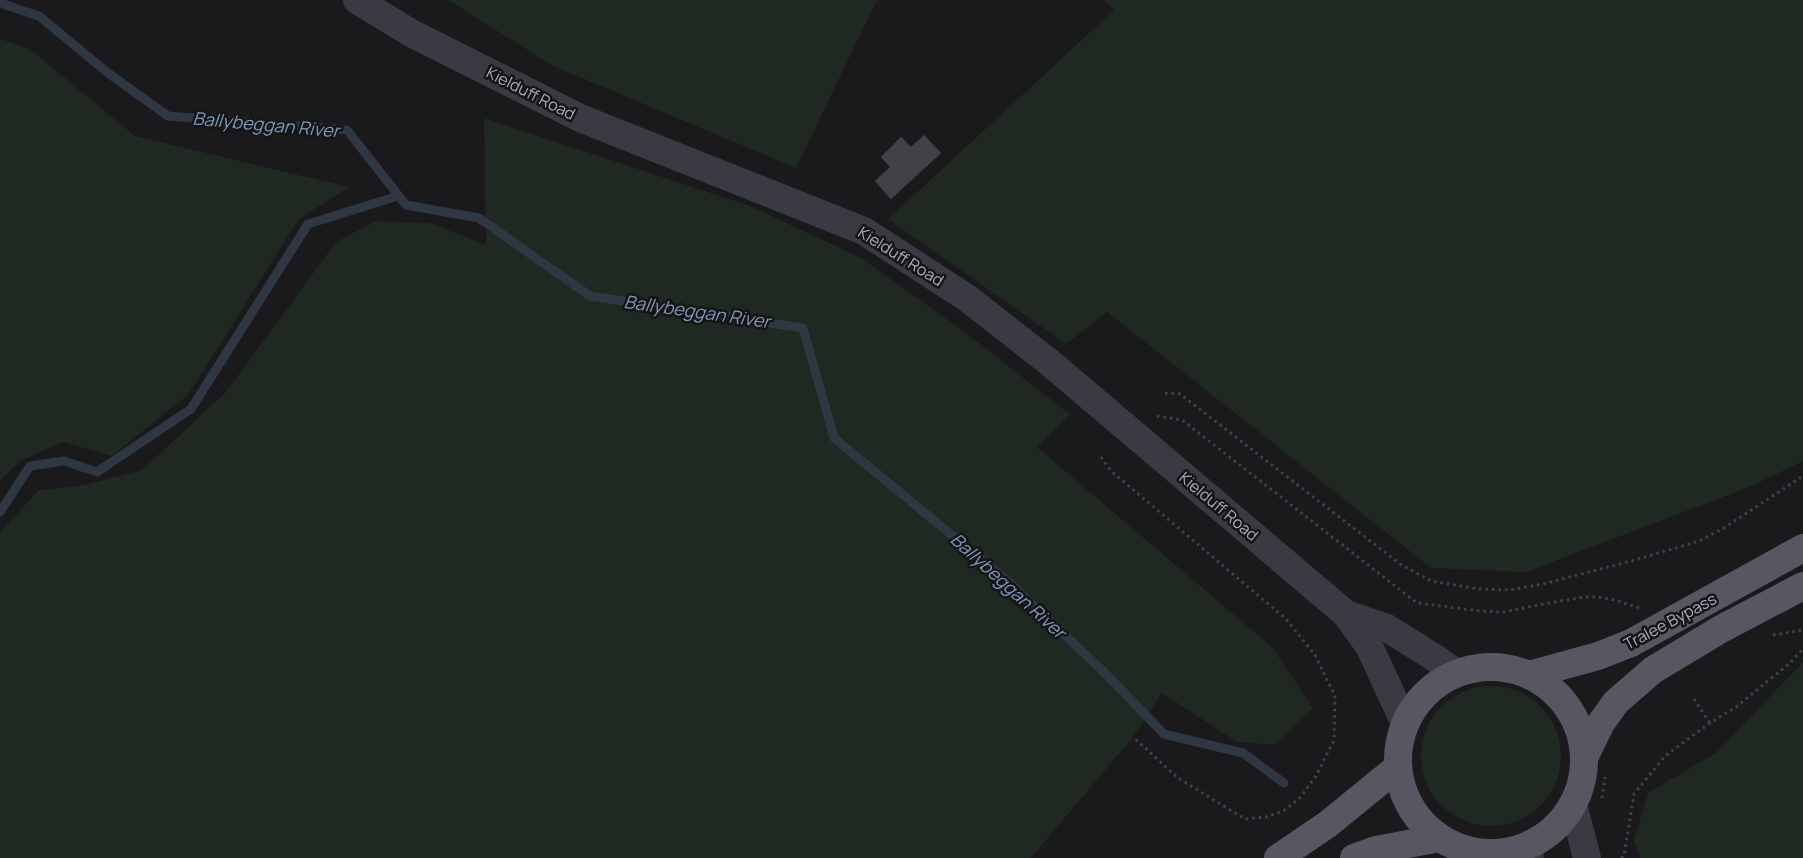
<svg xmlns="http://www.w3.org/2000/svg" width="1803" height="858" font-family="Manrope,sans-serif">
	<rect width="100%" height="100%" fill="#1a191c"/>
	<g fill="#1f2821">
		<path d="M448,0H880L876,2L796,168L553,66Z"/>
		<path d="M1104,0H1803V461L1752,486L1526,572L1431,568L1107,312L1066,344L888,219L1114,10Z"/>
		<path d="M0,39L30,49L135,136L349,187L299,219L188,395L112,456L63,442L20,461L0,481Z"/>
		<path d="M484,118L750,206L861,258L966,333L1070,414L1037,447L1272,647L1313,708L1276,745L1237,742L1162,693L1133,737L1031,858H0V532L39,490L85,485L142,470L226,392L336,242L376,221L430,223L486,245Z"/>
		<path d="M1803,662V858H1640L1634,840L1648,793L1717,752Z"/>
		<circle cx="1491" cy="756" r="70"/>
	</g>
	<g fill="none" stroke-linecap="round" stroke-linejoin="round">
		<g stroke="#2e3742" stroke-width="9">
			<path d="M0,3L39,16L108,73L168,116L347,130L406,205L479,218L590,296L803,328L834,438L1010,583L1106,674L1164,734L1243,753L1284,783"/>
			<path d="M0,512L30,466L64,461L97,472L191,409L308,224L398,196"/>
		</g>
	</g>
	<path fill="#414147" stroke="#343338" d="M924,135L941,153L891,199L875,181L890,167L881,157L901,137L911,147Z"/>
	<g fill="none" stroke-linecap="round" stroke-linejoin="round">
		<g stroke="#404249" stroke-width="3" stroke-dasharray="2.5 4" stroke-linecap="butt">
			<path d="M1165,393L1180,394L1400,564L1431,581L1479,589L1509,590L1543,584L1635,560L1699,541L1724,528L1803,476"/>
			<path d="M1157,416L1182,420L1417,603L1480,611L1504,612L1554,602L1585,597H1598L1615,600L1639,608"/>
			<path d="M1101,457L1111,471L1286,619L1315,655L1335,696L1334,740L1316,776L1299,799L1283,811L1266,817L1245,819L1178,778L1133,737"/>
			<path d="M1773,635L1803,630"/>
			<path d="M1694,699L1710,723"/>
			<path d="M1602,798L1605,777"/>
			<path d="M1621,858L1624,856L1634,794L1665,756L1710,723L1736,707L1790,663L1803,649"/>
		</g>
		<g stroke="#3a3b42" stroke-width="28">
			<path d="M357,0L411,33L580,118L864,231L967,298L1049,362L1346,614L1369,646L1405,724"/>
			<path d="M1346,614L1387,628L1435,658L1456,673"/>
			<path d="M1573,804L1587,858"/>
			<path d="M1511,851L1530,858"/>
		</g>
		<g stroke="#565761" stroke-width="28">
			<circle cx="1491" cy="760" r="93"/>
			<path d="M1529,675L1598,656L1631,643L1803,548"/>
			<path d="M1584,758L1601,723L1616,702L1653,670L1721,629L1803,586"/>
			<path d="M1278,858L1328,824L1398,767"/>
			<path d="M1354,858L1376,850L1440,838"/>
		</g>
	</g>
	<g text-anchor="middle" stroke-width="5" stroke-linejoin="round" paint-order="stroke">
		<g font-size="16" fill="#abafbd" stroke="#151417">
			<text transform="translate(531 93) rotate(27)" y="6">Kielduff Road</text>
			<text transform="translate(901 256) rotate(32)" y="6">Kielduff Road</text>
			<text transform="translate(1219 506) rotate(40)" y="6">Kielduff Road</text>
			<text transform="translate(1670 621) rotate(-28)" y="6">Tralee Bypass</text>
		</g>
		<g font-size="18" font-style="italic" fill="#809aba" stroke="#151417">
			<text transform="translate(266 125) rotate(5)" y="6">Ballybeggan River</text>
			<text transform="translate(697 312) rotate(8)" y="6">Ballybeggan River</text>
			<text transform="translate(1008 586) rotate(42)" y="6">Ballybeggan River</text>
		</g>
	</g>
</svg>
